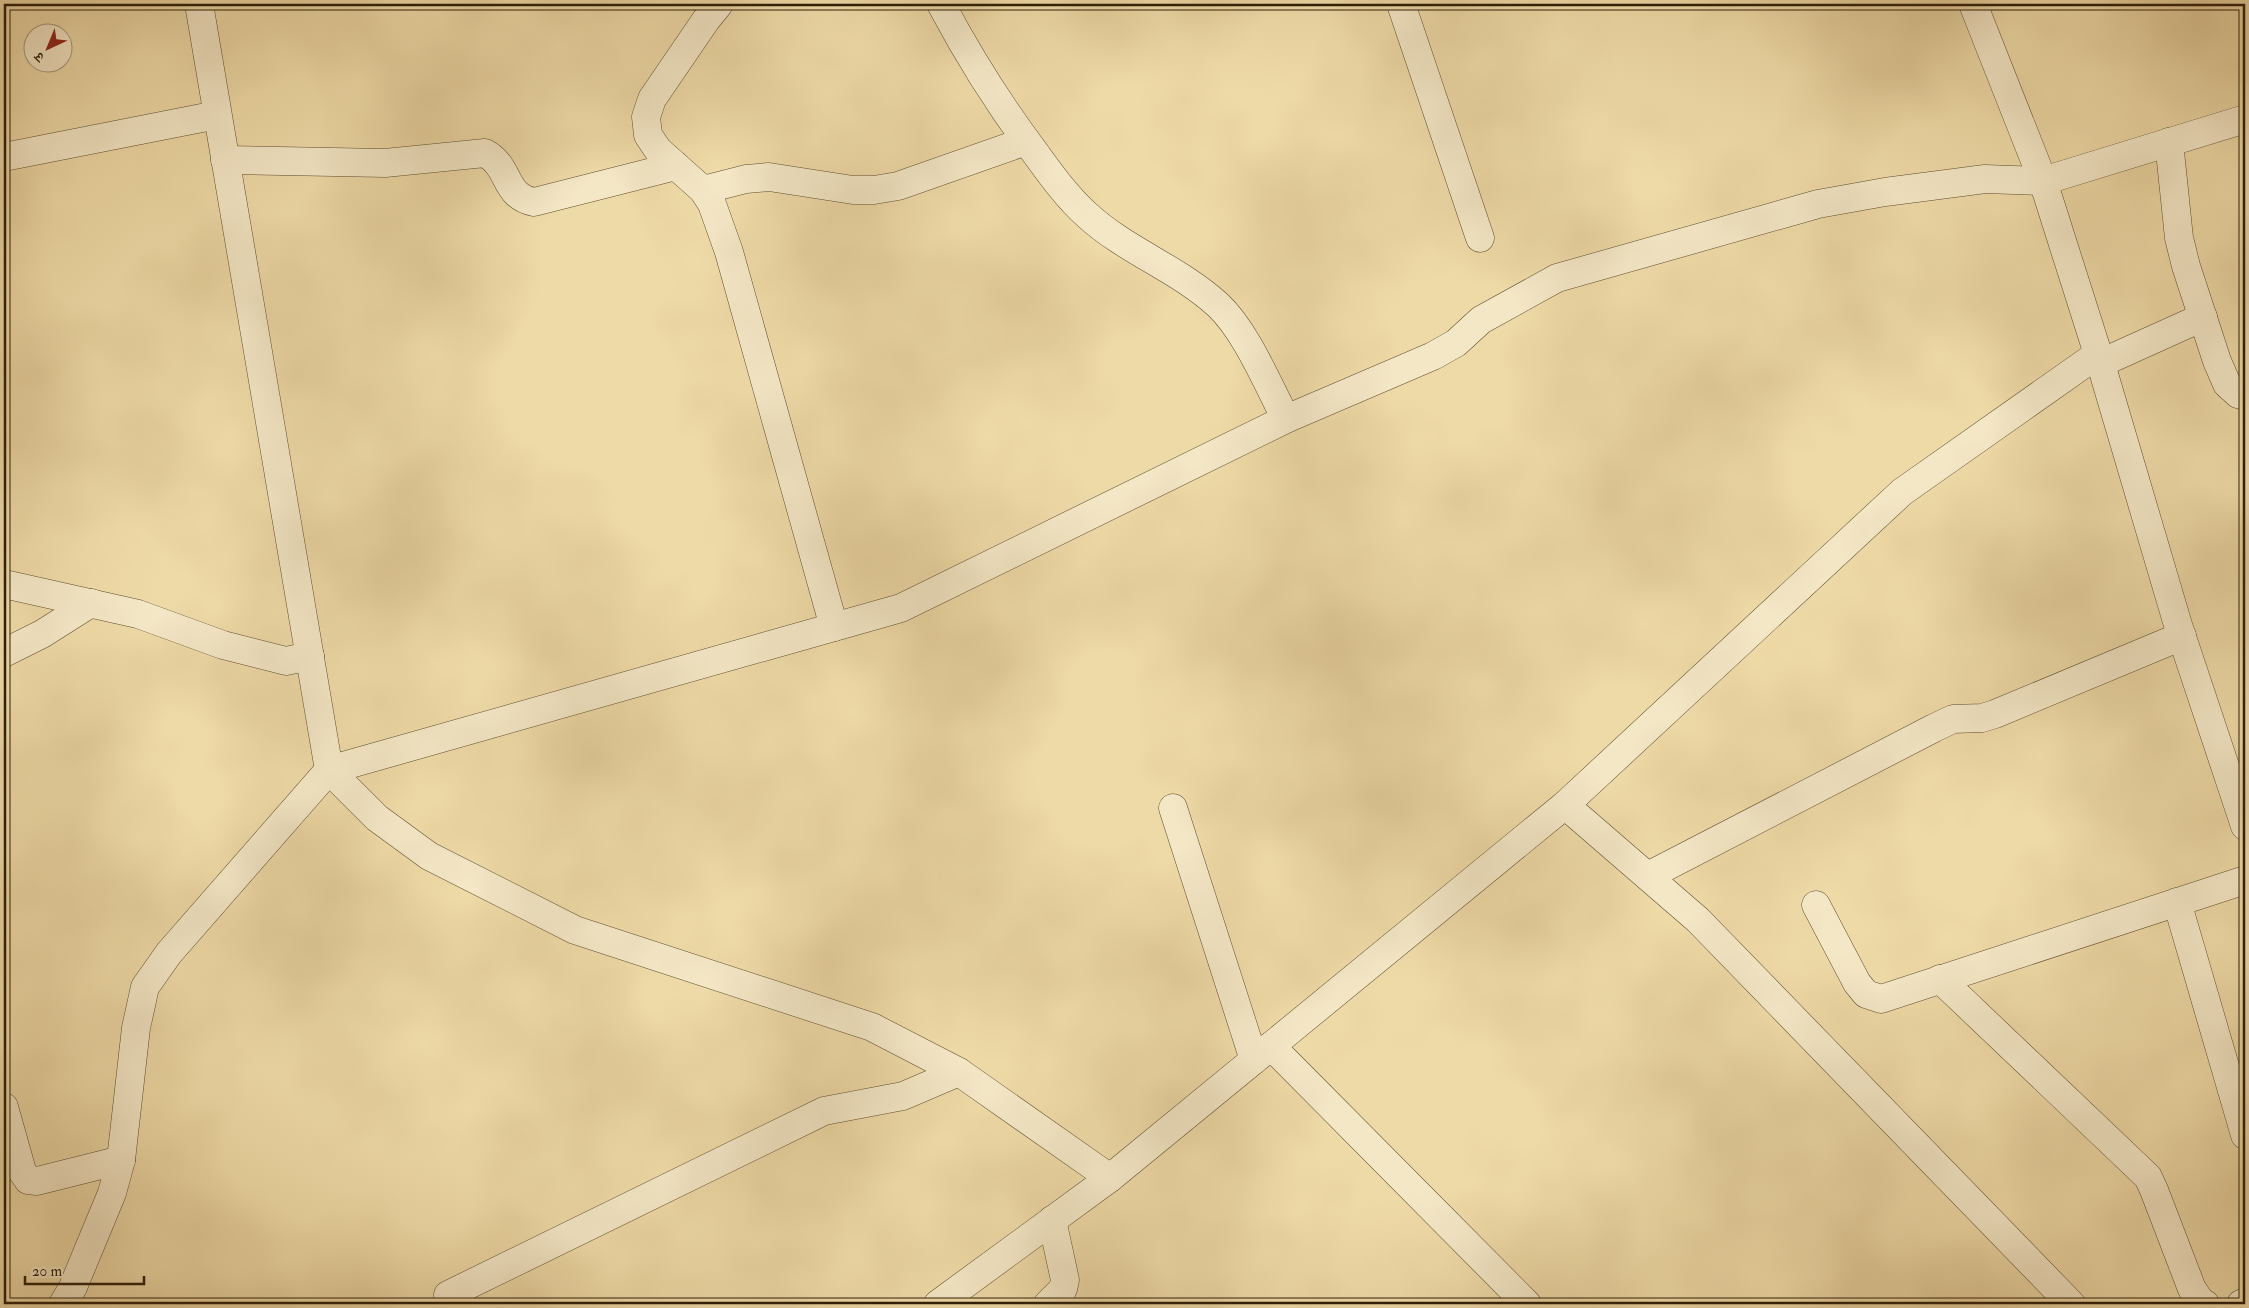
<svg xmlns="http://www.w3.org/2000/svg" width="2249" height="1308" font-family="'IM FELL Double Pica','Noto Serif Devanagari',serif">
	<rect width="100%" height="100%" fill="#eedaa7"/>
	<filter id="stains"><feTurbulence type="fractalNoise" baseFrequency=".004" numOctaves="4"/><feColorMatrix values="0 0 0 0 .2 0 0 0 0 .09 0 0 0 0 .02 0 0 0 .5 -.17"/></filter>
	<radialGradient id="worn" r=".72"><stop offset=".6" stop-color="#630" stop-opacity="0"/><stop offset="1" stop-color="#630" stop-opacity=".3"/></radialGradient>
	<g fill="none" stroke-linecap="round" stroke-linejoin="round">
		<defs>
			<g id="minor">
				<path d="M199,4L329,770L377,818L429,856L575,930L872,1027L959,1072L1110,1178"/>
				<path d="M719,4L706,20L652,99L646,117L648,135L658,150L703,190L712,204L729,252L834,627"/>
				<path d="M941,4C969,57 1000,106 1036,154C1052,176 1067,197 1087,215C1126,251 1179,269 1218,305C1246,331 1268,385 1286,419"/>
				<path d="M1401,4L1480,238"/>
				<path d="M1973,4L2043,181L2098,354L2178,625L2245,826"/>
				<path d="M2169,142L2179,238L2186,266L2217,361L2227,384L2238,394L2245,396"/>
				<path d="M4,157L217,115"/>
				<path d="M225,160L385,163L485,153C511,167 503,196 534,202L676,166"/>
				<path d="M703,190L746,179L769,177L853,190H874L898,186L1026,141"/>
				<path d="M2101,363L2203,317"/>
				<path d="M4,584L138,614L223,645L286,661L310,656"/>
				<path d="M4,653L42,634L91,603"/>
				<path d="M1565,805L1698,920L2071,1304"/>
				<path d="M1173,808L1254,1060"/>
				<path d="M1648,876L1934,728L1953,719L1982,718L1995,714L2182,636"/>
				<path d="M2177,902L2245,1135"/>
				<path d="M1816,905L1857,983L1866,994L1881,999L2245,880"/>
				<path d="M1940,979L2148,1177L2154,1190L2192,1289L2201,1302L2205,1304"/>
				<path d="M1271,1046L1527,1304"/>
				<path d="M4,1107L22,1171L28,1180L37,1181L121,1160"/>
				<path d="M448,1295L824,1111L903,1096L959,1072"/>
				<path d="M63,1304L73,1287L112,1193L121,1160L136,1028L145,987L169,953L329,770L901,608L1286,419L1433,356L1456,343L1481,320L1557,278L1818,204L1885,192L1985,179L2043,181L2245,119"/>
				<path d="M938,1304L1110,1178L1565,805L1902,492L2098,354"/>
				<path d="M1048,1304L1063,1289L1065,1280L1052,1220"/>
				<path d="M2241,1304L2245,1302"/>
			</g>
		</defs>
		<use href="#minor" stroke="#5e4d30" stroke-width="29"/>
		<use href="#minor" stroke="#f4e7c6" stroke-width="28"/>
	</g>
	<rect width="2249" height="1308" fill="none" stroke="#eedaa7" stroke-width="20"/>
	<rect x="5" y="5" width="2239" height="1298" fill="none" stroke="#2e1e08" stroke-width="2.5"/>
	<rect x="10" y="10" width="2229" height="1288" fill="none" stroke="#2e1e08"/>
	<g transform="translate(48 48) rotate(224)"><circle r="24" fill="#f4e7c6" stroke="#a5977a"/>
	<path d="M0-4L9 19L0 12L-9 19Z" fill="#8f2418"/>
	<text y="-8" font-size="14" font-weight="bold" text-anchor="middle" fill="#2e1e08">उ</text>
	</g>
	<path d="M25 1276v8h119v-8" fill="none" stroke="#2e1e08" stroke-width="2.5"/>
	<text x="32" y="1276" font-size="15" fill="#2e1e08" stroke="#f4e7c6" stroke-width="4" paint-order="stroke">20 m</text>
	<rect width="100%" height="100%" filter="url(#stains)"/>
	<rect width="100%" height="100%" fill="url(#worn)"/>
</svg>
